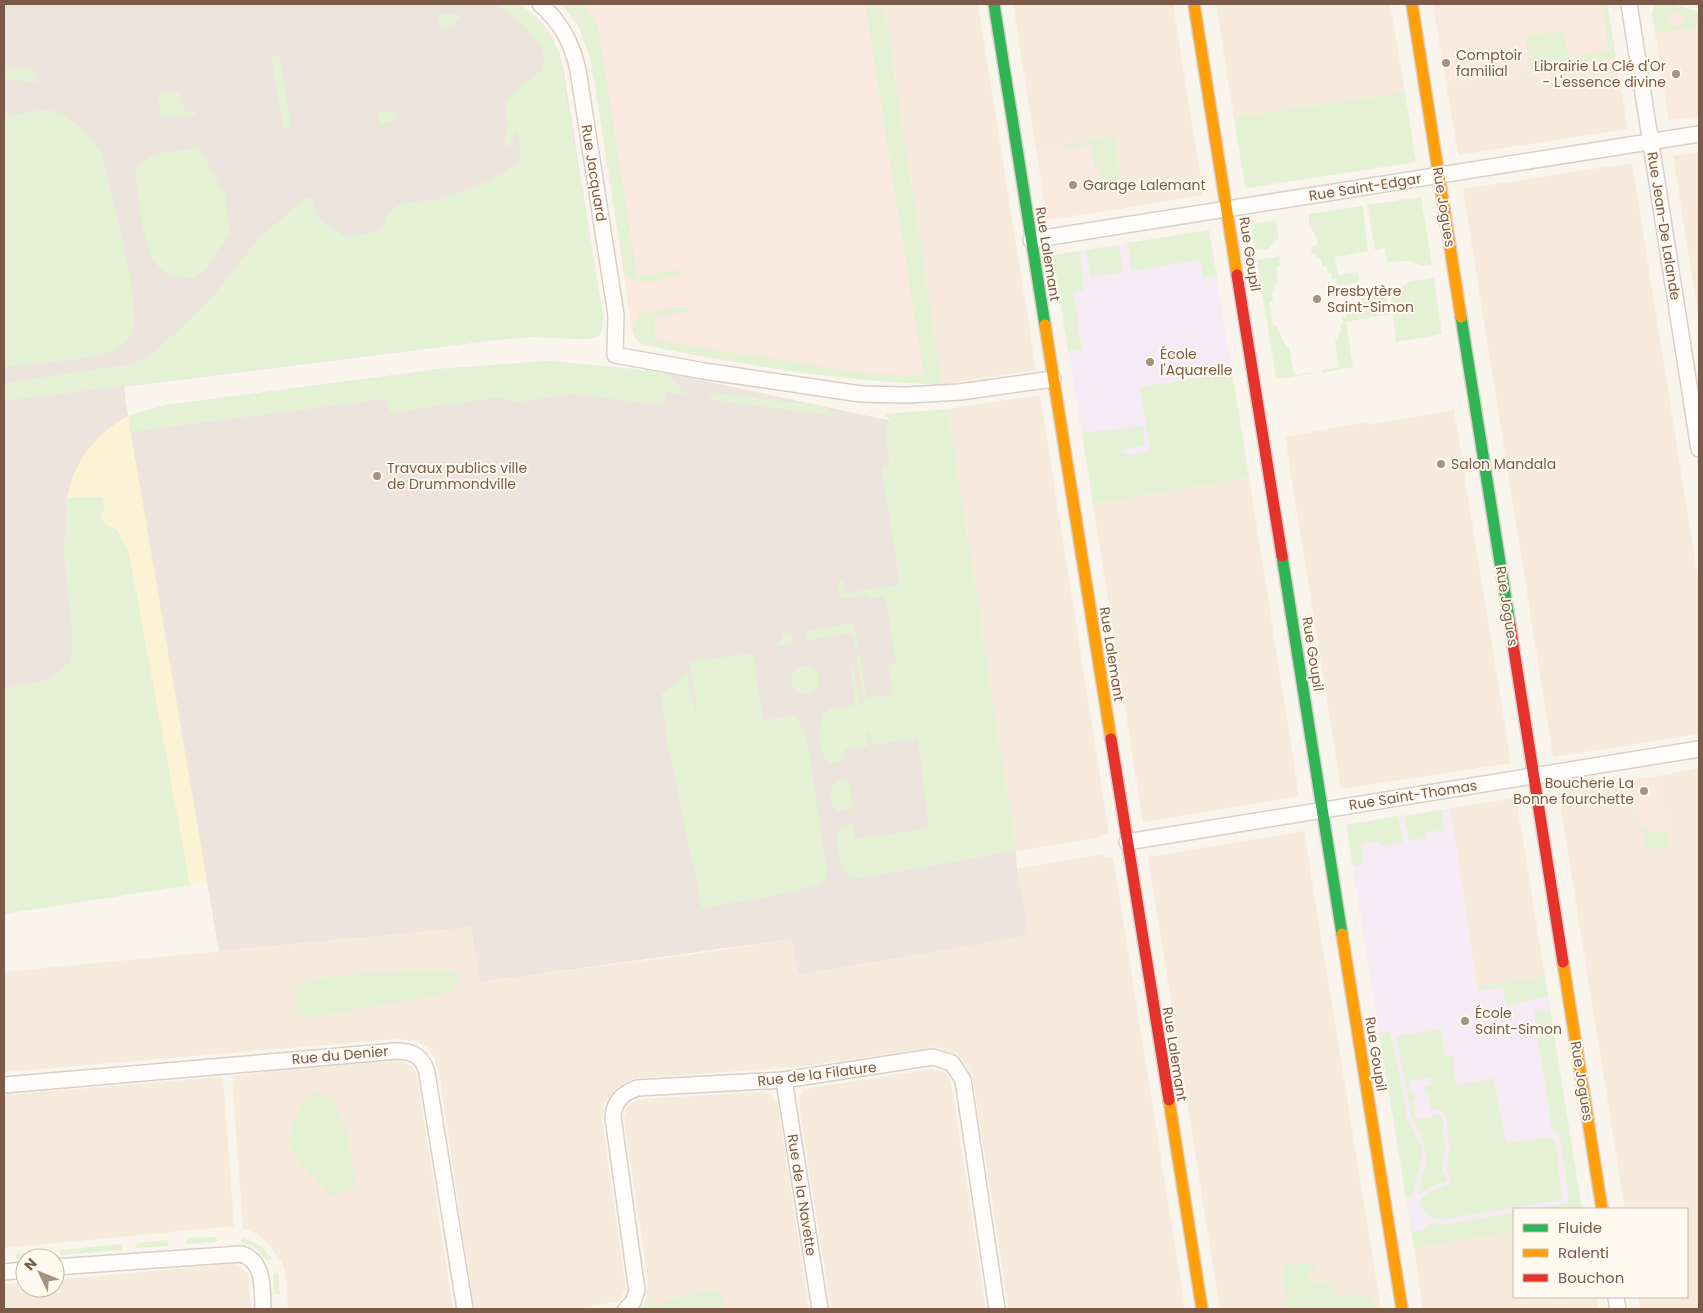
<svg xmlns="http://www.w3.org/2000/svg" width="1703" height="1313" font-family="Poppins,sans-serif">
	<rect width="100%" height="100%" fill="#f9f4ec"/>
	<g fill="#f6eadc">
		<path d="M884,4H978L1036,370L942,384Z"/>
		<path d="M1013,4H1173L1203,192L1201,195L1124,208L1114,136L1036,149Z"/>
		<path d="M1216,4H1390L1405,92L1234,118Z"/>
		<path d="M1616,57L1628,129L1458,155L1446,84Z"/>
		<path d="M1699,152V319L1673,156Z"/>
		<path d="M1632,163L1699,585V734L1553,757L1463,189Z"/>
		<path d="M1040,395L1109,833L1095,838L1016,851L948,409Z"/>
		<path d="M1454,410L1511,763L1341,789L1285,437L1367,422L1368,425Z"/>
		<path d="M1249,477L1299,796L1143,822L1093,504Z"/>
		<path d="M1699,768V1309H1640L1638,1297H1687V1209H1625L1558,791L1633,779L1647,850L1671,845L1658,776Z"/>
		<path d="M1516,798L1545,976L1477,987L1450,808Z"/>
		<path d="M1304,831L1381,1309H1220L1148,857Z"/>
		<path d="M1104,854L1107,857H1113L1185,1309H1009L972,1074L958,1055L936,1047L797,1067L642,1078L633,1079L617,1087L604,1104L602,1121L626,1289L619,1301L577,1309H474L439,1072L433,1055L427,1047L418,1042L396,1039L4,1072V972L471,927L480,982L702,953L792,939L798,975L1029,935L1017,869Z"/>
		<path d="M390,1058L404,1062L413,1067L417,1075L453,1309H288L286,1276L282,1262L268,1243L257,1234L243,1228L232,1076Z"/>
		<path d="M931,1069L944,1072L951,1082L986,1309H831L798,1099L804,1090L811,1088Z"/>
		<path d="M223,1077L234,1226L4,1248V1095Z"/>
		<path d="M763,1092L770,1094L778,1105L809,1309H725L720,1290L675,1297L662,1304L646,1301L648,1279L624,1119L627,1105L642,1099Z"/>
		<path d="M1514,1232V1297H1596L1598,1309H1423L1414,1248Z"/>
		<path d="M230,1264L237,1265L248,1274L251,1309H4V1285L25,1283V1288H55V1280Z"/>
	</g>
	<g fill="#f9e9df">
		<path d="M562,4H865L926,384L805,372L698,356L644,345L639,342L634,337L632,328L591,60L579,27Z"/>
		<path d="M1433,4H1607L1616,57L1446,84Z"/>
		<path d="M1656,4H1671L1699,12V117L1669,120L1652,13Z"/>
		<path d="M1114,136L1124,208L1047,220L1036,149Z"/>
		<path d="M1658,776L1671,846L1647,850L1633,779Z"/>
	</g>
	<path fill="#ece4dd" d="M4,4H515L540,21L548,31L559,52L564,73L603,316V326L599,335L589,339L530,337L503,339L124,387L128,416L166,405L440,369L549,361L663,372L887,420L891,423L886,427L890,467L882,468L904,608L1015,843L1017,869L1029,935L798,975L792,939L480,982L471,927L219,951L207,881L190,885L149,671L64,550L73,639L71,662L51,679L4,689Z"/>
	<g fill="#f6ebf4">
		<path d="M1209,230L1249,477L1093,504L1053,255Z"/>
		<path d="M1450,808L1477,987L1545,976L1582,1209H1514V1232L1414,1248L1346,825Z"/>
	</g>
	<g fill="#e5f1d5" fill-rule="evenodd">
		<path d="M495,4C501,4 509,2 515,4C535,9 551,35 559,52L603,316V326L599,335L589,339L530,337L503,339L4,401V383L133,364L152,355L172,336L215,294L259,238L306,198H310L314,201C312,219 335,229 348,238L381,229C384,223 388,213 393,209C404,200 425,202 438,199C468,191 494,180 519,163L521,155L518,132L511,136L513,145L507,146L504,140C505,135 508,129 508,125C508,119 504,112 505,106C509,89 528,85 538,74C561,48 513,16 495,4Z"/>
		<path d="M562,4H583L598,26L637,276L682,269L683,275C667,278 637,289 625,275L591,60L579,27Z"/>
		<path d="M865,4H884L942,384C842,383 742,364 644,345C631,338 628,322 642,313L688,306V311L655,317V340L868,374L924,376Z"/>
		<path d="M1601,4H1607L1616,57L1530,71L1526,36L1564,31L1569,57L1609,51L1603,6Z"/>
		<path d="M1656,4H1671L1699,12V26L1693,30L1655,32L1652,13ZM1676,11L1685,17L1686,21L1683,24L1672,26L1668,21L1672,13Z"/>
		<path d="M438,14H452L460,17L453,26L440,27Z"/>
		<path d="M280,56L291,127L283,128L271,57Z"/>
		<path d="M28,67L35,74L37,82L7,80L5,70Z"/>
		<path d="M180,91L181,104L184,105L185,112L196,110L195,115L188,118L161,116L158,94Z"/>
		<path d="M1405,92L1416,162L1248,188L1245,186L1234,118Z"/>
		<path d="M47,109C73,118 87,130 102,153C109,185 143,309 132,333C130,339 122,346 117,349C96,360 30,364 4,367V114L13,115Z"/>
		<path d="M395,111L396,120L380,124L378,113Z"/>
		<path d="M1114,136L1122,189L1103,192L1100,168H1095L1090,144L1065,149V145Z"/>
		<path d="M199,148L225,195L230,233L204,271L193,278C182,277 171,277 162,270C143,257 138,196 136,173C142,150 179,151 199,148Z"/>
		<path d="M1421,197L1432,265L1424,266L1409,261L1387,262L1385,248L1375,250L1367,205Z"/>
		<path d="M1363,206L1368,251L1335,257L1338,275L1358,272L1359,282L1337,286L1336,279L1332,280L1331,273H1328L1326,266L1322,267L1321,259H1317L1316,253L1312,254L1311,247L1318,245L1316,236L1309,226V214Z"/>
		<path d="M1276,220L1279,237L1268,249L1255,250L1251,224Z"/>
		<path d="M1209,230L1217,276L1203,278L1200,260L1132,271L1127,243Z"/>
		<path d="M1119,245L1123,272L1090,277L1086,250Z"/>
		<path d="M1079,251L1084,290L1073,292L1082,349L1068,351L1053,255Z"/>
		<path d="M1282,256L1279,258L1280,266L1277,267L1278,283L1274,284L1275,292H1272L1273,301L1269,302L1273,325H1276L1286,347H1289L1294,375L1311,372V374L1276,379L1257,260Z"/>
		<path d="M1434,278L1442,334L1396,342L1390,295L1409,282Z"/>
		<path d="M1371,295L1372,298L1386,296L1390,314L1346,322L1353,367L1321,373V370L1339,367L1335,341L1339,340L1338,333L1342,332L1340,325L1343,324L1342,318L1346,317L1345,311L1363,307L1361,296Z"/>
		<path d="M549,361L663,372L672,378L686,395L666,392V399L663,404H652L571,394L512,403L503,397L390,413L386,399L131,432L128,416L166,405L440,369Z"/>
		<path d="M1232,373L1249,477L1093,504L1082,433L1143,426L1145,445L1121,450L1127,455L1150,451L1140,387Z"/>
		<path d="M717,393L827,407L833,416L707,399Z"/>
		<path d="M948,409L1016,851L855,879L848,876C840,866 831,837 842,827L853,824L855,839L929,828L918,739L872,745L869,731H866L868,746L844,749L845,761L830,763C817,754 819,726 824,713L830,709L853,706L855,703L850,663H853L860,704L864,702L856,656L860,655L866,698L893,694L888,665L896,664L885,596L867,599L866,595L840,599L837,582L843,581L846,593L900,584L882,468L890,467L886,426L891,423L885,414Z"/>
		<path d="M102,497L105,505V524L117,530L129,554L190,885L4,914V689L51,679L71,662L73,639L64,550L67,498Z"/>
		<path d="M854,623L859,648H855L852,633L807,641L805,631Z"/>
		<path d="M791,633L793,643L774,646L782,640V635Z"/>
		<path d="M753,653L763,720L795,715L806,733L827,871C827,875 826,878 823,881C808,893 725,904 702,908L667,740L661,694L687,674L694,711L697,709L690,662Z"/>
		<circle cx="805" cy="680" r="14"/>
		<path d="M848,779L853,808L838,811L831,804L830,790L838,781Z"/>
		<path d="M1441,810L1444,830L1425,833L1426,838L1409,841L1404,816Z"/>
		<path d="M1398,816L1403,842L1381,846L1380,841L1361,844L1364,864L1353,866L1346,825Z"/>
		<path d="M1649,826L1650,834L1668,830L1671,846L1647,850L1642,827Z"/>
		<path d="M447,970L456,973L458,980L452,989L439,995L305,1018L297,1014L295,986L337,975Z"/>
		<path d="M1545,976L1548,996L1506,1006L1503,987L1478,991L1477,987Z"/>
		<path d="M1550,1010L1582,1209H1536L1567,1203L1569,1198L1559,1133L1552,1129L1534,1012Z"/>
		<path d="M1441,1029L1445,1056L1452,1055L1456,1085L1492,1078L1494,1082L1506,1143L1551,1137L1556,1143L1562,1200L1439,1220C1428,1217 1422,1211 1419,1201L1427,1193L1451,1183L1447,1169L1449,1144L1446,1115L1440,1109L1431,1110L1428,1094H1422L1426,1086L1432,1085L1431,1078L1409,1081V1089L1416,1096L1413,1103L1416,1119L1431,1118L1432,1115H1442L1445,1147L1442,1168L1447,1181L1427,1189L1418,1196L1425,1163V1150L1423,1139L1411,1115L1396,1036Z"/>
		<path d="M1390,1031L1401,1082L1406,1116L1422,1149V1158L1412,1197L1406,1198L1379,1033Z"/>
		<path d="M309,1094C314,1094 320,1093 324,1095C349,1109 351,1163 356,1188L332,1195C323,1187 294,1159 290,1148C285,1135 301,1104 309,1094Z"/>
		<path d="M1514,1213V1232L1414,1248L1411,1231L1423,1230L1431,1223L1439,1225Z"/>
		<path d="M216,1237L217,1242L185,1244L188,1238Z"/>
		<path d="M243,1237L261,1246L272,1259L267,1261L254,1247L241,1242Z"/>
		<path d="M167,1240L169,1246L135,1248L137,1243Z"/>
		<path d="M121,1244L123,1250L60,1255L61,1250Z"/>
		<path d="M44,1251L46,1256L16,1259V1254Z"/>
		<path d="M1316,1261L1317,1268L1307,1273L1308,1282L1330,1283L1339,1295L1367,1294L1377,1309H1286L1285,1303L1288,1298L1282,1281L1283,1266Z"/>
		<path d="M278,1272L280,1294H274L273,1274Z"/>
		<path d="M720,1290L725,1309H640L646,1301L662,1304L675,1297Z"/>
	</g>
	<path fill="#fcf3d4" d="M128,416L207,881L190,885L129,554L117,530L105,524L101,517L105,505L102,497L67,498C74,461 95,434 128,416Z"/>
	<g fill="none" stroke-linecap="round" stroke-linejoin="round">
		<defs>
			<g id="street">
				<path d="M540,4C561,22 572,43 578,70L616,315L615,355L704,371L861,394L907,395L960,392L1053,379"/>
				<path d="M1629,4L1699,449"/>
				<path d="M1031,240L1699,134"/>
				<path d="M1127,842L1699,749"/>
				<path d="M784,1080L820,1309"/>
				<path d="M4,1085L397,1051C414,1051 423,1057 427,1073L465,1309"/>
				<path d="M55,1267L241,1254C265,1261 262,1289 263,1309"/>
				<path d="M4,1272L25,1270"/>
				<path d="M1616,1297L1618,1309"/>
				<path d="M626,1309L633,1302L637,1291L613,1117C614,1101 623,1093 637,1088L784,1080L933,1057L952,1063L963,1080L997,1309"/>
			</g>
			<g id="fast">
				<path d="M994,4L1045,325"/>
				<path d="M1461,317L1510,625"/>
				<path d="M1282,556L1342,934"/>
			</g>
			<g id="slow">
				<path d="M1194,4L1237,275"/>
				<path d="M1412,4L1461,317"/>
				<path d="M1045,325L1111,739"/>
				<path d="M1342,934L1402,1309"/>
				<path d="M1563,962L1602,1209"/>
				<path d="M1169,1100L1202,1309"/>
			</g>
			<g id="jam">
				<path d="M1237,275L1282,556"/>
				<path d="M1510,625L1563,962"/>
				<path d="M1111,739L1169,1100"/>
			</g>
		</defs>
		<use href="#street" stroke="#d8d0c8" stroke-width="18"/>
		<use href="#fast" stroke="#d9d0c8" stroke-width="14"/>
		<use href="#slow" stroke="#d9d0c8" stroke-width="14"/>
		<use href="#jam" stroke="#d9d0c8" stroke-width="14"/>
		<use href="#street" stroke="#fefdfc" stroke-width="15"/>
		<use href="#fast" stroke="#30b455" stroke-width="11"/>
		<use href="#slow" stroke="#ff9f0a" stroke-width="11"/>
		<use href="#jam" stroke="#e5322d" stroke-width="11"/>
	</g>
	<g fill="#a79181" stroke="#fff9ef" stroke-width="2">
		<circle cx="1446" cy="63" r="5"/>
		<circle cx="1676" cy="74" r="5"/>
		<circle cx="1073" cy="185" r="5"/>
		<circle cx="1317" cy="299" r="5"/>
		<circle cx="1150" cy="362" r="5"/>
		<circle cx="1441" cy="464" r="5"/>
		<circle cx="377" cy="476" r="5"/>
		<circle cx="1644" cy="791" r="5"/>
		<circle cx="1465" cy="1021" r="5"/>
	</g>
	<g text-anchor="middle" stroke-width="4" stroke-linejoin="round" paint-order="stroke">
		<g font-size="14" fill="#7b5b48" stroke="#fff9ef" text-anchor="start">
			<text x="1456" y="60">Comptoir<tspan x="1456" dy="16">familial</tspan></text>
			<text x="1666" y="71" text-anchor="end">Librairie La Clé d'Or<tspan x="1666" dy="16">- L'essence divine</tspan></text>
			<text x="1083" y="190">Garage Lalemant</text>
			<text x="1327" y="296">Presbytère<tspan x="1327" dy="16">Saint-Simon</tspan></text>
			<text x="1160" y="359">École<tspan x="1160" dy="16">l'Aquarelle</tspan></text>
			<text x="1451" y="469">Salon Mandala</text>
			<text x="387" y="473">Travaux publics ville<tspan x="387" dy="16">de Drummondville</tspan></text>
			<text x="1634" y="788" text-anchor="end">Boucherie La<tspan x="1634" dy="16">Bonne fourchette</tspan></text>
			<text x="1475" y="1018">École<tspan x="1475" dy="16">Saint-Simon</tspan></text>
		</g>
		<g font-size="14" fill="#7b5b48" stroke="#fff9ef">
			<text transform="translate(594 173) rotate(81)" y="5">Rue Jacquard</text>
			<text transform="translate(1365 187) rotate(-9)" y="5">Rue Saint-Edgar</text>
			<text transform="translate(1444 207) rotate(81)" y="5">Rue Jogues</text>
			<text transform="translate(1664 226) rotate(81)" y="5">Rue Jean-De Lalande</text>
			<text transform="translate(1048 254) rotate(81)" y="5">Rue Lalemant</text>
			<text transform="translate(1250 254) rotate(81)" y="5">Rue Goupil</text>
			<text transform="translate(1507 606) rotate(81)" y="5">Rue Jogues</text>
			<text transform="translate(1112 654) rotate(81)" y="5">Rue Lalemant</text>
			<text transform="translate(1313 654) rotate(81)" y="5">Rue Goupil</text>
			<text transform="translate(1413 795) rotate(-9)" y="5">Rue Saint-Thomas</text>
			<text transform="translate(1175 1054) rotate(81)" y="5">Rue Lalemant</text>
			<text transform="translate(1376 1054) rotate(81)" y="5">Rue Goupil</text>
			<text transform="translate(340 1055) rotate(-5)" y="5">Rue du Denier</text>
			<text transform="translate(817 1074) rotate(-7)" y="5">Rue de la Filature</text>
			<text transform="translate(1582 1081) rotate(81)" y="5">Rue Jogues</text>
			<text transform="translate(802 1195) rotate(81)" y="5">Rue de la Navette</text>
		</g>
	</g>
	<rect width="1703" height="1313" fill="none" stroke="#7b5b48" stroke-width="10"/>
	<rect x="1513" y="1208" width="175" height="90" fill="#fff9ef" stroke="#cabaac"/>
	<rect x="1523" y="1224" width="25" height="8" fill="#30b455" stroke="#cabaac"/>
	<text x="1558" y="1233" font-size="15" fill="#7b5b48">Fluide</text>
	<rect x="1523" y="1249" width="25" height="8" fill="#ff9f0a" stroke="#cabaac"/>
	<text x="1558" y="1258" font-size="15" fill="#7b5b48">Ralenti</text>
	<rect x="1523" y="1274" width="25" height="8" fill="#e5322d" stroke="#cabaac"/>
	<text x="1558" y="1283" font-size="15" fill="#7b5b48">Bouchon</text>
	<g transform="translate(40 1273) rotate(313)"><circle r="24" fill="#fff9ef" stroke="#cabaac"/>
	<path d="M0-4L9 19L0 12L-9 19Z" fill="#a79181"/>
	<text y="-8" font-size="14" font-weight="bold" text-anchor="middle" fill="#7b5b48">N</text>
	</g>
</svg>
